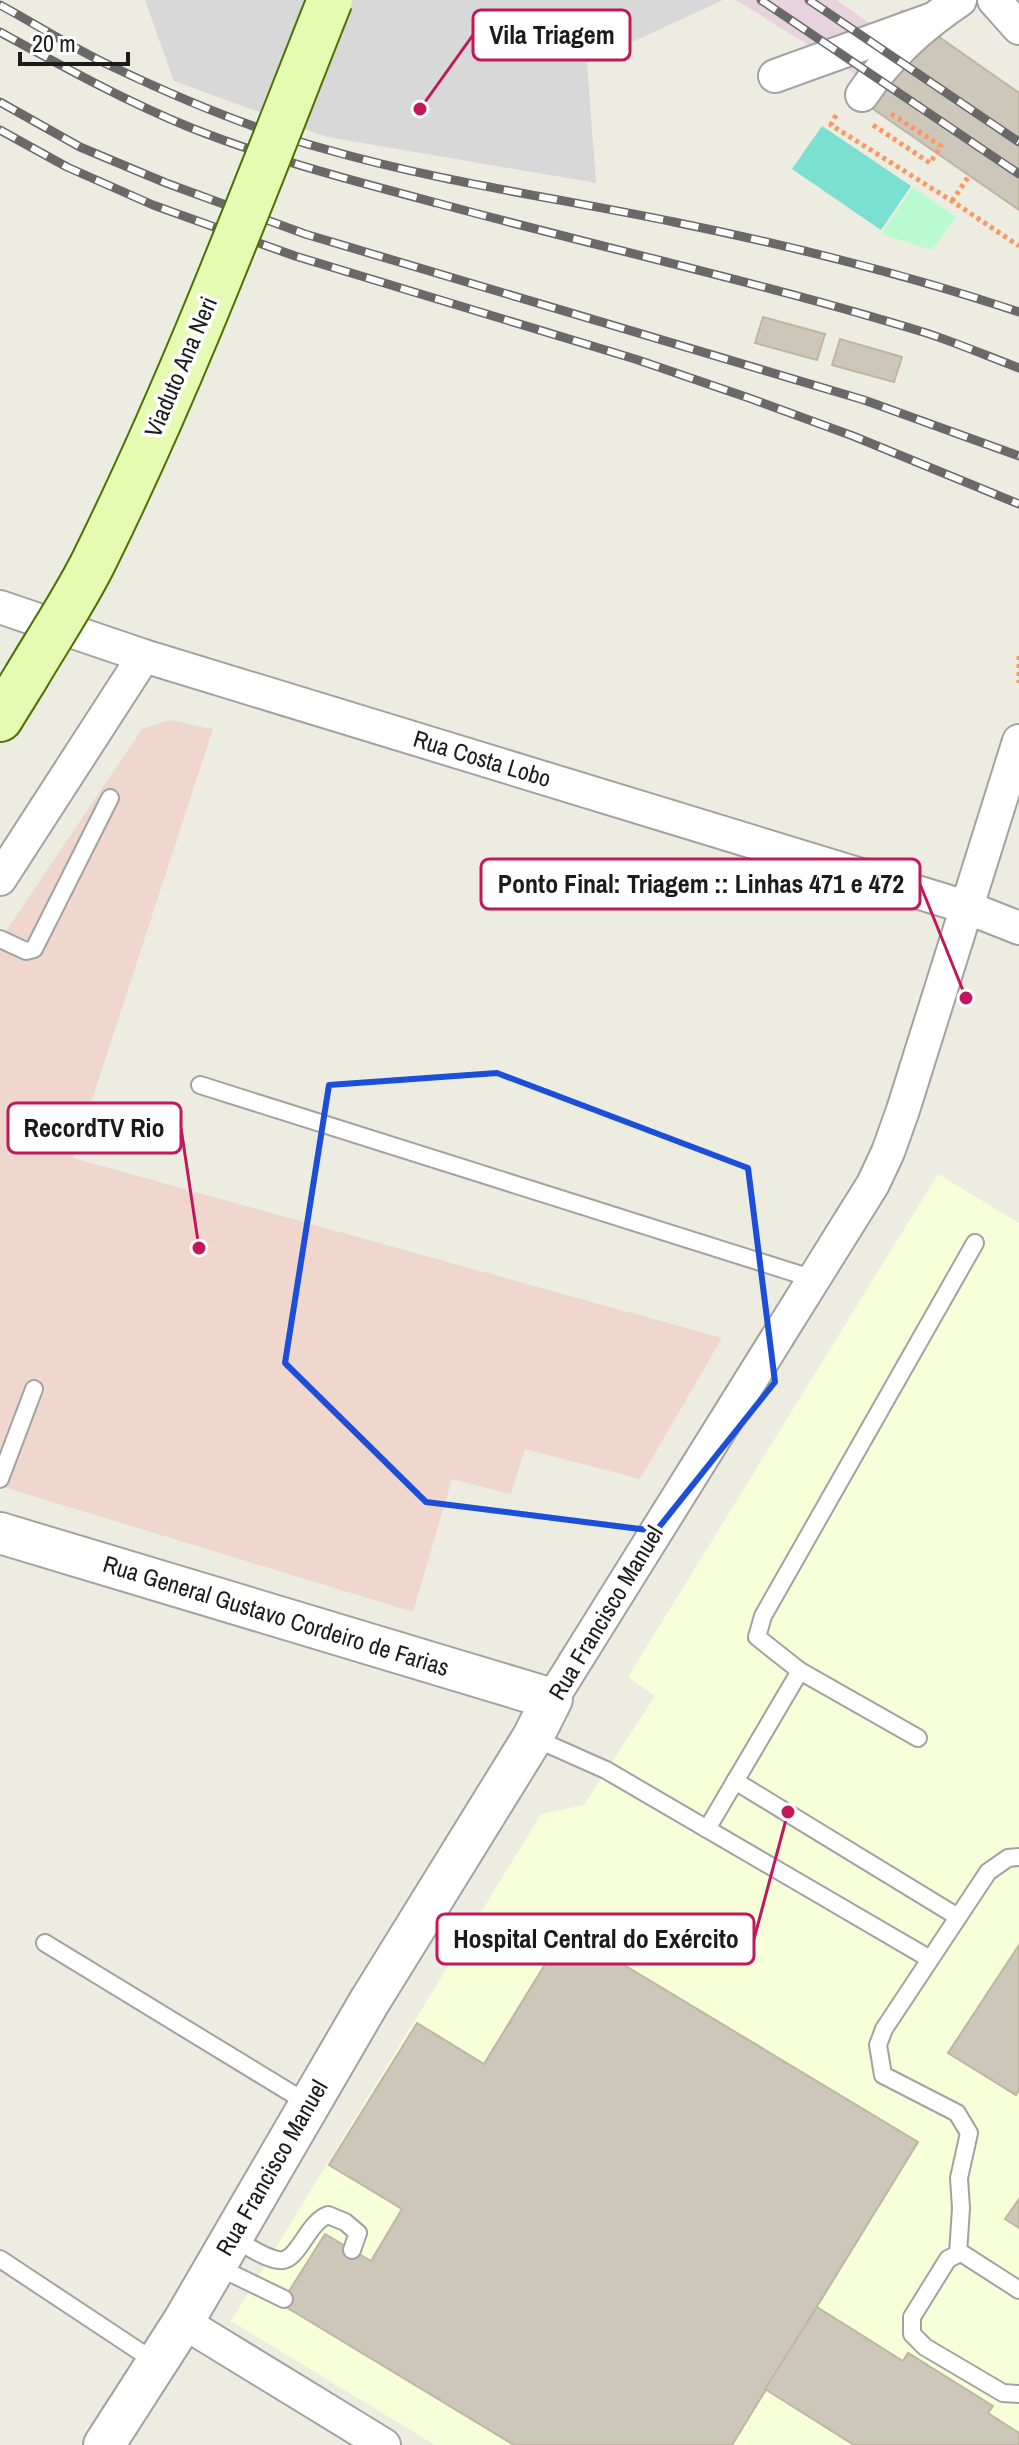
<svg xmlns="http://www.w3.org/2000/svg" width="1019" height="2445" font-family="'Archivo Narrow',sans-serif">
	<rect width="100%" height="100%" fill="#edece0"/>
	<path fill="#d9d8d8" d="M145,0H723L587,63L596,183L327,137L174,81Z"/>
	<path fill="#efd7ce" d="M170,720L213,729L73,1158L722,1338L640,1479L525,1449L511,1494L452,1479L413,1612L0,1486V940L142,729Z"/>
	<path fill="#f6ffd7" d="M938,1174L1019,1223V2445H435L231,2321L541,1814L584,1805L655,1696L628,1677Z"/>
	<path fill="#e7d2de" d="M736,0H836L885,34L855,74Z"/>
	<path fill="#bafacf" d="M913,187L956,217L932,250L881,234Z"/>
	<path fill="#7bdfd1" d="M822,126L911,186L881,230L792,169Z"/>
	<g fill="#cdc7ba" stroke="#bfb6a2" stroke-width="2">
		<path d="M902,11L1019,93V210L850,93Z"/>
		<path d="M763,317L825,334L817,360L755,343Z"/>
		<path d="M840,339L902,357L894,382L832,365Z"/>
		<path d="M566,1930L918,2142L732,2445H514L281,2304L325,2234L371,2261L402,2209L329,2165L417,2023L484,2064Z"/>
		<path d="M1019,1945V2090L1016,2095L948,2053Z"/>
		<path d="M1019,2199V2228L1005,2219Z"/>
		<path d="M817,2307L903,2361L908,2353L993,2406L988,2413L1019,2433V2445H854L765,2389Z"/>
	</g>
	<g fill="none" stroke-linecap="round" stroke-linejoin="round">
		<defs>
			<g id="service">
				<path d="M0,939L26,951L34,949L110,798"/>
				<path d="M200,1085L814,1279"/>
				<path d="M0,1479L34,1389"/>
				<path d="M534,1738L606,1770L930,1959"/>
				<path d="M918,1738L800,1671L757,1637L763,1616L975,1243"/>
				<path d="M735,1781L958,1917"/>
				<path d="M707,1829L800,1671"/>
				<path d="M45,1943L309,2104"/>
				<path d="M232,2237C246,2245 262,2257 278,2260C298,2264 306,2223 328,2215L345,2222L358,2233L352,2250"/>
				<path d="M958,2254L961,2208L959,2178L969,2133L957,2113L883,2075L878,2045L884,2029L988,1872L1008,1858L1019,1857"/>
				<path d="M0,2259L157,2363"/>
				<path d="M216,2266L284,2299"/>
				<path d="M1019,2290L963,2254H958L948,2259L912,2317V2334L925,2347L1003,2393L1019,2394"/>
			</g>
			<g id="minor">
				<path d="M994,0L1019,28"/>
				<path d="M775,76L930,20"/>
				<path d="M862,95C889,55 920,27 960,0"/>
				<path d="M0,607L144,656L966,907L1019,928"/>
				<path d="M0,879L144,656"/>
				<path d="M552,1699L873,1184L888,1152L903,1110L1019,741"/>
				<path d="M183,2322L384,2445"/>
			</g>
			<path id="tertiary" d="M0,1533L552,1699L533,1737L368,2004L183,2322L104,2445"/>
			<path id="secondary" d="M0,719L26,677"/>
		</defs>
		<use href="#service" stroke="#a2a2a2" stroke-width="20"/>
		<use href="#minor" stroke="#a2a2a2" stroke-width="36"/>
		<use href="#tertiary" stroke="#a2a2a2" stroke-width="44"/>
		<use href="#secondary" stroke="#4b7202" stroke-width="48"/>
		<g stroke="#fd9761" stroke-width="5" stroke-dasharray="4 4" stroke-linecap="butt">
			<path d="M836,115L831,125L952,201L1019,246"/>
			<path d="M873,125L930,163L941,146L890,113"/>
			<path d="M952,201L969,176"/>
			<path d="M1019,656V683"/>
		</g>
		<use href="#service" stroke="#fff" stroke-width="16"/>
		<use href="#minor" stroke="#fff" stroke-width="32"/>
		<use href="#tertiary" stroke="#fff" stroke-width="40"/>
		<use href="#secondary" stroke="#e5fbb1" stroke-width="44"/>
		<defs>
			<g id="rail">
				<path d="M761,0L1019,174"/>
				<path d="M809,0L1019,142"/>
				<path d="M0,5C37,25 73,48 111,66C180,99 252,129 325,149C439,182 558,198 674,222C792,246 905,274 1019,312"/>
				<path d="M0,32C62,66 123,100 189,127C269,159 354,181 437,203C599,247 763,283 923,332C955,342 987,356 1019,368"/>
				<path d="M0,102L80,147L166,183L305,234L864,400L1019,456"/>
				<path d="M0,130L67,167L153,205L295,256L635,359L749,398L853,436L1019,504"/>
			</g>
		</defs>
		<use href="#rail" stroke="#696969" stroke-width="9"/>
		<use href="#rail" stroke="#fff" stroke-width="6" stroke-dasharray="18" stroke-linecap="butt"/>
		<defs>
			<path id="secondary-bridge" d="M26,677C49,638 74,601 94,561C184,379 255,189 330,0"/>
		</defs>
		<use href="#secondary-bridge" stroke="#4b7202" stroke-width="48" stroke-linecap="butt"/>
		<use href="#secondary-bridge" stroke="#e5fbb1" stroke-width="44"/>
	</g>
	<path fill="none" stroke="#1d4ed8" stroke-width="6" stroke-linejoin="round" d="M497,1073L748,1168L775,1382L656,1531L426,1502L285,1363L329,1085Z"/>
	<g text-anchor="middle" stroke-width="7" stroke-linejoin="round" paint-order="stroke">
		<g font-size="24" fill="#1b1b1b" stroke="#fff">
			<text transform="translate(181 367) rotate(-67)" y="8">Viaduto Ana Neri</text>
			<text transform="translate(482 759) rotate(17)" y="8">Rua Costa Lobo</text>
			<text transform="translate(606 1613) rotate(-59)" y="8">Rua Francisco Manuel</text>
			<text transform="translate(276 1616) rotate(17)" y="8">Rua General Gustavo Cordeiro de Farias</text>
			<text transform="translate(272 2168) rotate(-60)" y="8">Rua Francisco Manuel</text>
		</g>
	</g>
	<path fill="none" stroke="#c2185b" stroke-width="3" d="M420 109L473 35M966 998L920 884M199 1248L181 1128M788 1812L754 1939"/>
	<g fill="#c2185b" stroke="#fff" stroke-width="3">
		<circle cx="420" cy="109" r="8"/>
		<circle cx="966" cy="998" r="8"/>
		<circle cx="199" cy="1248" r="8"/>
		<circle cx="788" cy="1812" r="8"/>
	</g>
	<g fill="#fff" stroke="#c2185b" stroke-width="3">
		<rect x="473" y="10" width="157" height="50" rx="8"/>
		<rect x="481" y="859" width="439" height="50" rx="8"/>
		<rect x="8" y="1103" width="173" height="50" rx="8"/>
		<rect x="437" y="1914" width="317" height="50" rx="8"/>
	</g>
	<g font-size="26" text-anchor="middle" font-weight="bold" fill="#1b1b1b">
		<text x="552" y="44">Vila Triagem</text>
		<text x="701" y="893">Ponto Final: Triagem :: Linhas 471 e 472</text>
		<text x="94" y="1137">RecordTV Rio</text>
		<text x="596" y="1948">Hospital Central do Exército</text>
	</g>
	<path d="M20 52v12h108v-12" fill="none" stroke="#1b1b1b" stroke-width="4"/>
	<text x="32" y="52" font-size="24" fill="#1b1b1b" stroke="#ffffff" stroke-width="6" paint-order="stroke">20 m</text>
</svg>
